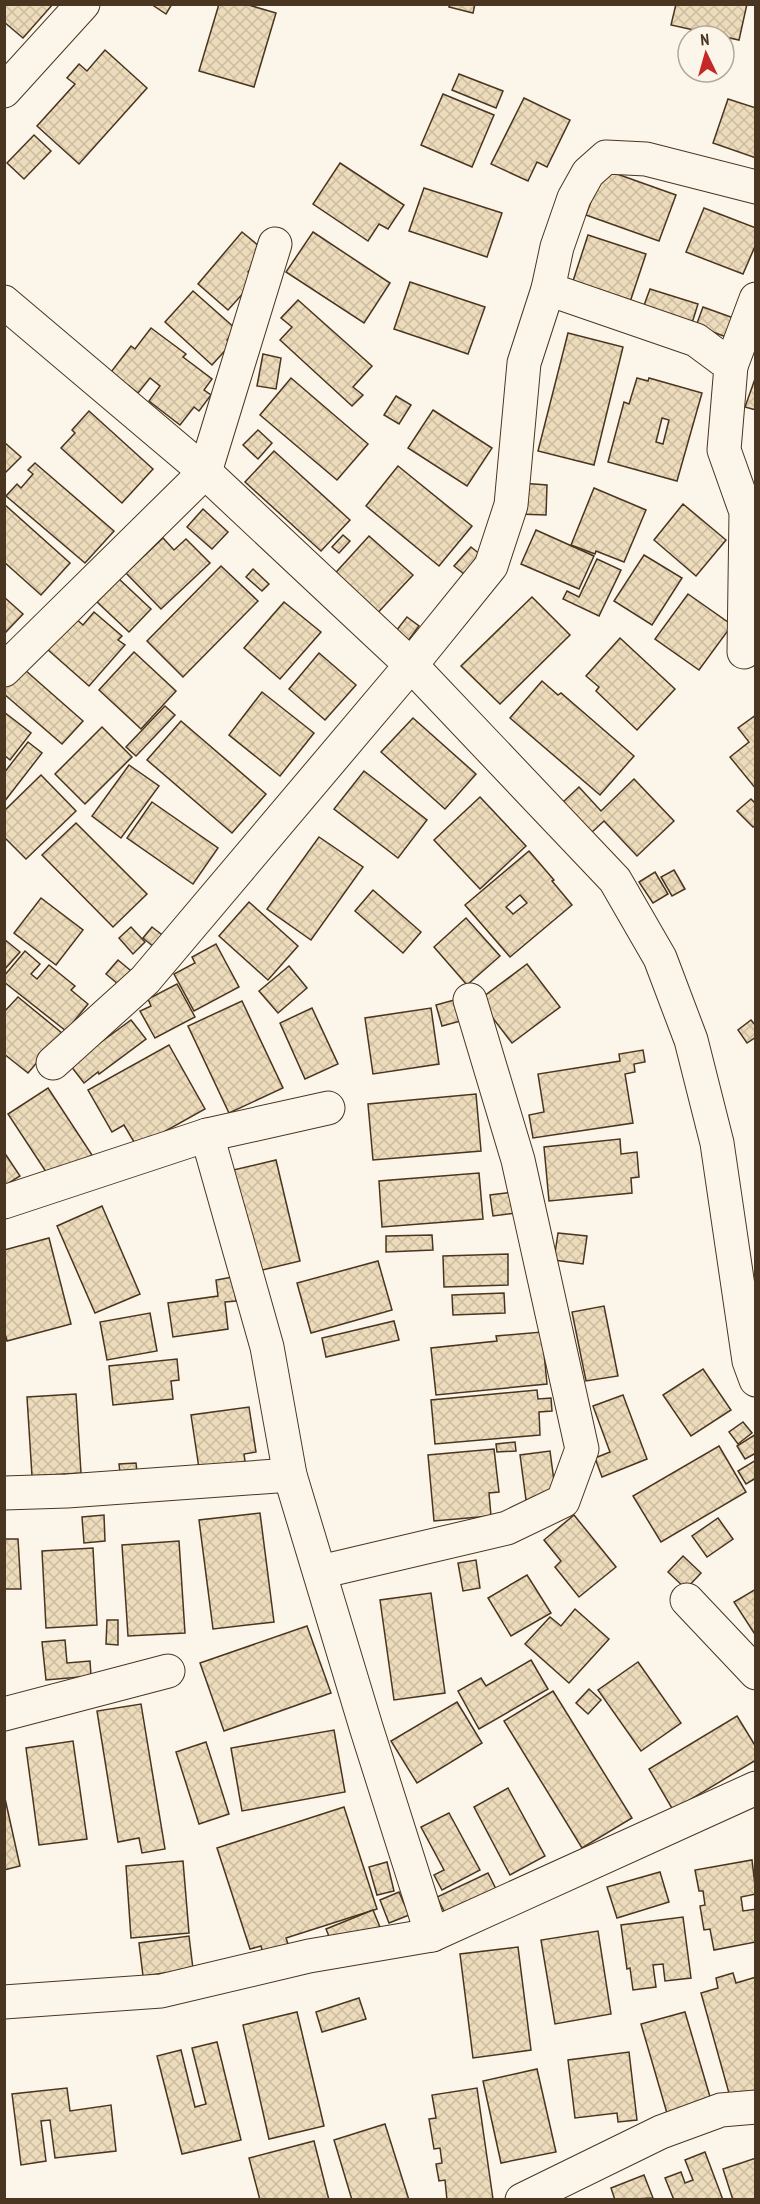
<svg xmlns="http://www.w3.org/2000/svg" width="760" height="2204" font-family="'PT Sans Narrow',sans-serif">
	<defs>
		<pattern id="building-cross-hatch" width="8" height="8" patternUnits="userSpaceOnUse" patternTransform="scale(1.5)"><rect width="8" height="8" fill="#ecdcbc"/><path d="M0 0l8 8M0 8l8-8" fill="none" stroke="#ccbda1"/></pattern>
	</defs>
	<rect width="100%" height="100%" fill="#fbf6e9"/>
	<g fill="url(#building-cross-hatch)" stroke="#4a3520" stroke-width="1.5" fill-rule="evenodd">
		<path d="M4,4H53L23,38L4,22Z"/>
		<path d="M151,4H172L166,14Z"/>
		<path d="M219,4H245L276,13L254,87L199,71Z"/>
		<path d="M450,4H475L473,13L449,7Z"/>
		<path d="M676,4H747L739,40L671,25Z"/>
		<path d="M105,50L147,88L79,164L37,126L75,84L67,78L79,64L87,71Z"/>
		<path d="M459,74L503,91L496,108L452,90Z"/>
		<path d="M443,94L494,115L472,167L421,145Z"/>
		<path d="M524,98L570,120L547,167L537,162L528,181L491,164Z"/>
		<path d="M728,99L756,108V158L713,143Z"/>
		<path d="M34,135L51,151L24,179L7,163Z"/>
		<path d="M340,163L404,205L388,229L379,224L368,241L313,204Z"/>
		<path d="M603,169L676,195L659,241L586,215Z"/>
		<path d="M424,188L502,213L487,257L409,231Z"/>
		<path d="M704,208L756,228V244L743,274L686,252Z"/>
		<path d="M242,232L265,251L248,272L256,279L228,310L198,284Z"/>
		<path d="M313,232L390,283L364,323L286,272Z"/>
		<path d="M588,235L646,254L630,302L572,284Z"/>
		<path d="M410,282L485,307L468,354L394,329Z"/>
		<path d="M650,289L698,304L692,323L643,308Z"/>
		<path d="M193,291L236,329L227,340L231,344L212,365L165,322Z"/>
		<path d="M298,300L372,366L353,387L363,395L352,406L280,340L292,327L281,318Z"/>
		<path d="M703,307L739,320L732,339L696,326Z"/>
		<path d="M151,328L186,354L183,357L212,379L204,390L211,395L199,411L194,407L180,425L149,401L160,386L150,378L138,393L111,372L131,346L135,349Z"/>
		<path d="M568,333L623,347L594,465L538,451Z"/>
		<path d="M263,354L281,358L276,389L257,386Z"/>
		<path d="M756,376V410L745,407Z"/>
		<path d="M291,378L368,444L337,480L260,415Z"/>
		<path d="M637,378L648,381L649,378L702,393L677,481L608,462L624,402L629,404ZM662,418L669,420L663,444L656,442Z"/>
		<path d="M396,396L411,405L399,424L384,415Z"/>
		<path d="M433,410L492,448L467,486L408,448Z"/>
		<path d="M89,411L153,469L122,503L61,448L75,433L72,430Z"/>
		<path d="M258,430L272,443L258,459L243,445Z"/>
		<path d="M4,442L21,457L4,474Z"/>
		<path d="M274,451L350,520L321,551L245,482Z"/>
		<path d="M35,463L114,531L85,563L6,496L17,484L21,488L33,474L28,470Z"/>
		<path d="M398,466L472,526L439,566L366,506Z"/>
		<path d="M520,483L547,485L546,515L518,514Z"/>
		<path d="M594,488L646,510L624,562L596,551L595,554L571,545Z"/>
		<path d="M4,504L70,563L41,595L4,562Z"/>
		<path d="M683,504L726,540L696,576L654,540Z"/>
		<path d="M203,509L228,532L212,549L187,527Z"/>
		<path d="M536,530L594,556L579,589L521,564Z"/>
		<path d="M343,535L350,541L339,553L332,547Z"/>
		<path d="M369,536L413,575L372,619L329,580Z"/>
		<path d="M163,538L174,550L186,539L210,563L161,609L126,573Z"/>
		<path d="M471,547L481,555L464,574L454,566Z"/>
		<path d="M644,555L682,578L652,625L614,601Z"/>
		<path d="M597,559L621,570L599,616L563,599L567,591L579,597Z"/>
		<path d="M221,566L258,601L183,677L147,641Z"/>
		<path d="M253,569L269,584L262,591L246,577Z"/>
		<path d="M119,579L151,609L129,632L97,602Z"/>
		<path d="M688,594L732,625L699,670L655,639Z"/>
		<path d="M4,597L23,614L4,634Z"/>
		<path d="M532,597L570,635L500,704L461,666Z"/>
		<path d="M284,602L321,632L280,679L244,648Z"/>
		<path d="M94,612L122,636L118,640L125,645L89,686L47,649L75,618L83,625Z"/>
		<path d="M407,617L419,626L405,645L392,636Z"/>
		<path d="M620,638L675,689L637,730L596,691L599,687L586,676Z"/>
		<path d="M134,652L176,691L141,729L99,690Z"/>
		<path d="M319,653L356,685L325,720L289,689Z"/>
		<path d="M17,663L83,721L62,744L4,694V676Z"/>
		<path d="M542,681L558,695L561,693L634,756L600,795L510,718Z"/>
		<path d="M262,692L314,733L280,776L229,735Z"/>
		<path d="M165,706L175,715L136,756L126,747Z"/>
		<path d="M4,712L31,733L10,760L4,755Z"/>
		<path d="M756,715V789L730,757L749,742L738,728Z"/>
		<path d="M413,718L476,774L445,809L381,752Z"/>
		<path d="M181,721L266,794L232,833L147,760Z"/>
		<path d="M102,727L132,757L85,804L55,774Z"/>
		<path d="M28,742L42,753L4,802V773Z"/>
		<path d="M129,765L159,786L121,838L92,816Z"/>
		<path d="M364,771L427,820L398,858L334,809Z"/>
		<path d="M41,775L76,811L26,859L4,837V811Z"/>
		<path d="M634,779L674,821L637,856L604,821L591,833L562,803L579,787L601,811Z"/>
		<path d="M480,797L526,846L480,889L434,840Z"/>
		<path d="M751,799L756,804V825L753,827L737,811Z"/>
		<path d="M152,802L218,848L193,884L127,838Z"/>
		<path d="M76,823L147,894L113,927L42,855Z"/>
		<path d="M319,837L363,867L311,940L267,909Z"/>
		<path d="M529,851L554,880L552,881L572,905L510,957L465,905ZM520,895L527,903L513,914L506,907Z"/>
		<path d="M674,870L685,889L672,896L661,877Z"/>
		<path d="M655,872L668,894L653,903L639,882Z"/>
		<path d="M373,890L421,932L403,953L355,911Z"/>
		<path d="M41,898L83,930L56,965L14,933Z"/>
		<path d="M249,902L298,946L268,980L219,936Z"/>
		<path d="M466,918L500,956L467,985L434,947Z"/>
		<path d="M131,927L145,942L133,954L119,938Z"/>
		<path d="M152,927L170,941L161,953L143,938Z"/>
		<path d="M4,939L20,952L4,970Z"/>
		<path d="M216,944L239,987L194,1011L174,974L195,963L192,957Z"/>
		<path d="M25,951L40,964L31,974L37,979L49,965L75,986L71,990L88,1004L66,1031L4,982V976Z"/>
		<path d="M118,960L136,975L124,989L106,974Z"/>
		<path d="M527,964L560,1007L512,1043L479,1000Z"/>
		<path d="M289,966L307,988L278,1013L259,991Z"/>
		<path d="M177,984L195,1017L155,1038L140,1011L151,1006L148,999Z"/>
		<path d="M18,997L62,1033L28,1073L4,1054V1012Z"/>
		<path d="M458,999L464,1020L442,1026L436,1005Z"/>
		<path d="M242,1001L283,1088L229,1113L188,1026Z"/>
		<path d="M312,1008L338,1064L305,1079L280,1023Z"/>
		<path d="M431,1008L439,1064L373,1074L365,1018Z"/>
		<path d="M131,1020L146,1039L99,1074L98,1072L84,1083L70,1065Z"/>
		<path d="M751,1020L756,1026V1037L747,1043L738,1030Z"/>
		<path d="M169,1045L205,1109L137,1147L124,1125L112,1132L88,1090Z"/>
		<path d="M643,1050L645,1062L634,1064L635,1072L625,1074L633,1123L533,1138L529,1115L544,1112L538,1074L620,1061L619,1054Z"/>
		<path d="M48,1088L92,1155L52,1181L8,1114Z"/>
		<path d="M476,1094L481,1151L373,1160L368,1104Z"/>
		<path d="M620,1139L621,1154L637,1152L639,1177L631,1178L632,1193L549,1201L544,1147Z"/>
		<path d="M4,1152L20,1176L4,1186Z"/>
		<path d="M276,1160L300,1261L254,1272L229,1171Z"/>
		<path d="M479,1173L483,1219L382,1227L379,1181Z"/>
		<path d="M513,1192L516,1213L493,1216L490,1195Z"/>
		<path d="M102,1206L140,1294L95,1313L57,1226Z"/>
		<path d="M558,1233L587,1236L583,1264L554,1260Z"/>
		<path d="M432,1235L433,1250L386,1252V1236Z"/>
		<path d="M49,1238L71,1324L7,1341L4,1330V1250Z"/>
		<path d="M508,1254V1285L444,1287L443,1256Z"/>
		<path d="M378,1261L392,1310L311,1333L297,1283Z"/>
		<path d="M233,1277L236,1301L225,1302L228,1329L173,1337L168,1303L218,1296L216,1280Z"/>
		<path d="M504,1293L505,1313L453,1315L452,1295Z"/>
		<path d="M604,1306L618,1376L586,1381L572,1312Z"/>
		<path d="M150,1313L157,1351L107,1360L100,1322Z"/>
		<path d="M394,1321L399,1340L326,1357L322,1338Z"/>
		<path d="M542,1332L547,1384L436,1395L431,1348L497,1341L496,1336Z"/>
		<path d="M177,1359L179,1380L171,1381L173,1399L113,1405L109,1366Z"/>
		<path d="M703,1369L731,1410L691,1436L663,1395Z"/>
		<path d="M537,1390L538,1399L551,1398L552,1411L539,1412L540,1435L435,1444L431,1400Z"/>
		<path d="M76,1394L81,1473L32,1476L27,1397Z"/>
		<path d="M623,1395L647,1459L602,1477L595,1458L610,1452L593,1406Z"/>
		<path d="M249,1407L256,1452L244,1454L246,1468L200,1475L191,1415Z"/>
		<path d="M743,1422L752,1433L738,1444L729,1432Z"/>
		<path d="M756,1434V1453L745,1459L737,1446Z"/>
		<path d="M515,1442L516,1451L497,1452L496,1444Z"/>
		<path d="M719,1446L746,1492L661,1542L633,1496Z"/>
		<path d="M494,1449L499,1492L489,1493L491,1516L434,1521L428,1455Z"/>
		<path d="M550,1451L556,1496L526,1500L520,1455Z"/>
		<path d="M756,1460V1478L746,1484L738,1471Z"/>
		<path d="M136,1463L138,1480L121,1482L119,1464Z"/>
		<path d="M260,1513L274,1622L213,1629L199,1520Z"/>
		<path d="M104,1515L105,1541L84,1543L82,1517Z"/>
		<path d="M574,1515L616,1567L579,1597L555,1567L561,1561L544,1540Z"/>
		<path d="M718,1518L733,1539L707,1557L692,1536Z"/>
		<path d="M4,1539H18L21,1589H4Z"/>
		<path d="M179,1541L185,1633L128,1636L122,1545Z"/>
		<path d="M93,1548L97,1625L46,1628L42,1551Z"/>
		<path d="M683,1556L701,1573L686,1589L668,1572Z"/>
		<path d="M476,1560L480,1588L463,1591L458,1563Z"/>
		<path d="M527,1575L551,1613L511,1636L488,1598Z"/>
		<path d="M756,1589V1636L734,1602Z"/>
		<path d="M431,1593L445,1693L394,1700L380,1600Z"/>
		<path d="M575,1609L609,1639L569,1683L525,1644L550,1617L561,1626Z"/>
		<path d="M107,1620H118V1645L106,1644Z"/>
		<path d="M307,1626L331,1693L224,1731L200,1663Z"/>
		<path d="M65,1640L67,1663L90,1661L91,1676L46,1680L42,1642Z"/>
		<path d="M531,1660L548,1689L479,1729L458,1691L481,1678L486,1686Z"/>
		<path d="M638,1662L681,1723L641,1751L598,1690Z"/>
		<path d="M589,1689L601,1700L588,1714L576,1703Z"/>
		<path d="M553,1691L632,1818L582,1848L504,1721Z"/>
		<path d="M457,1702L482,1743L417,1783L391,1741Z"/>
		<path d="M141,1704L165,1849L142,1853L139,1838L118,1842L97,1711Z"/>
		<path d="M737,1716L756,1747V1760L673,1810L649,1769Z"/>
		<path d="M334,1730L345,1792L242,1811L231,1748Z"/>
		<path d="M73,1741L87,1839L39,1845L26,1748Z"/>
		<path d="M206,1742L229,1814L199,1824L176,1752Z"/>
		<path d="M508,1788L545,1856L510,1875L474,1807Z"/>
		<path d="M4,1794L20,1866L4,1870Z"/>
		<path d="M344,1807L377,1909L286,1938L291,1953L265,1961L261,1946L250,1949L217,1848Z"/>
		<path d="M449,1813L480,1870L442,1890L434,1875L444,1870L421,1827Z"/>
		<path d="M752,1860L756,1894L741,1897L743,1911L756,1909V1942L714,1950L710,1929L704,1930L700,1906L705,1905L703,1891H699L695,1870Z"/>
		<path d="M183,1861L189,1933L131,1938L126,1866Z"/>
		<path d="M387,1862L394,1891L377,1895L369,1867Z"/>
		<path d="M660,1872L669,1902L617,1918L607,1887Z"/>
		<path d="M488,1873L497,1891L446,1915L437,1897Z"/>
		<path d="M399,1892L409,1915L389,1923L380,1900Z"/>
		<path d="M373,1910L380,1927L333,1946L326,1929Z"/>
		<path d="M683,1917L691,1978L665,1981L663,1964L653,1965L656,1987L633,1990L630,1968L627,1969L621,1925Z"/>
		<path d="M598,1931L611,2014L555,2024L541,1940Z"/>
		<path d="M189,1936L193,1969L143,1976L139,1943Z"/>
		<path d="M518,1947L531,2050L473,2058L460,1954Z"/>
		<path d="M733,1973L736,1983L756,1977V2092L732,2104L701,1993L718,1988L716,1978Z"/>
		<path d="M359,1998L366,2019L322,2032L316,2012Z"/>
		<path d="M297,2012L324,2126L269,2139L243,2025Z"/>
		<path d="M685,2012L713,2107L669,2120L641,2024Z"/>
		<path d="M217,2042L241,2140L182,2154L157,2056L181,2050L195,2107L206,2104L192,2048Z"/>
		<path d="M629,2052L637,2120L618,2122L617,2113L575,2118L568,2060Z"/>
		<path d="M537,2069L556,2152L501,2163L483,2081Z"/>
		<path d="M67,2088L70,2111L111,2105L116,2151L55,2158L50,2120L41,2121L46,2161L21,2165L12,2094Z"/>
		<path d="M477,2088L493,2199L447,2200L445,2180L439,2181L436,2164L442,2163L440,2148L434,2149L429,2119L436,2118L432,2095Z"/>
		<path d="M385,2124L409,2200H352L334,2140Z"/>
		<path d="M314,2141L329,2200H260L249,2158Z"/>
		<path d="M705,2152L723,2200H674L665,2178L681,2172L685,2183L693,2180L685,2160Z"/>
		<path d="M756,2158V2200H733L723,2169Z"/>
		<path d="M644,2175L653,2198L615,2200L611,2188Z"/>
	</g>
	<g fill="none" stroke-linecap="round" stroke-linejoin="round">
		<defs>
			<g id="minor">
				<path d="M4,91L83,4"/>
				<path d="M548,289L696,340L731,366L724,450L746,512L744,652"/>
				<path d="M4,302L205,472L411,665L615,880L660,958L691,1040L717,1143L749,1361L756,1380"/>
				<path d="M731,366L756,299"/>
				<path d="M4,670L205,472L275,244"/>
				<path d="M53,1063L145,980L411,665L491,566L511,505L524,363L548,289L557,247L574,198L588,173L606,157L646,159L756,187"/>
				<path d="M207,1135L267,1347L290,1475L366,1727L432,1935"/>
				<path d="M4,1202L207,1135L328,1108"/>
				<path d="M4,1493L67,1491L290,1475"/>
				<path d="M320,1572L507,1528L563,1501L582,1449L518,1160L470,1000"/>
				<path d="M687,1600L756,1673"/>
				<path d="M4,1714L168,1671"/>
				<path d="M4,2002L161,1991L309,1956L432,1935L756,1788"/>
				<path d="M522,2200L661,2132L721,2110L756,2107"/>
			</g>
		</defs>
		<use href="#minor" stroke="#4a3520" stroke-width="35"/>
		<use href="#minor" stroke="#fbf6e9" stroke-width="33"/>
	</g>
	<rect width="760" height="2204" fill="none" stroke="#4a3520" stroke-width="12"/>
	<g transform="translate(706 54) rotate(355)"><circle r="28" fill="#fbf6e9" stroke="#b4a999" stroke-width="1.5"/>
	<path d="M0-4.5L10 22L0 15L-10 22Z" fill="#c62828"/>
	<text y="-9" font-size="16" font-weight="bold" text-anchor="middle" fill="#4a3520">N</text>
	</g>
</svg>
